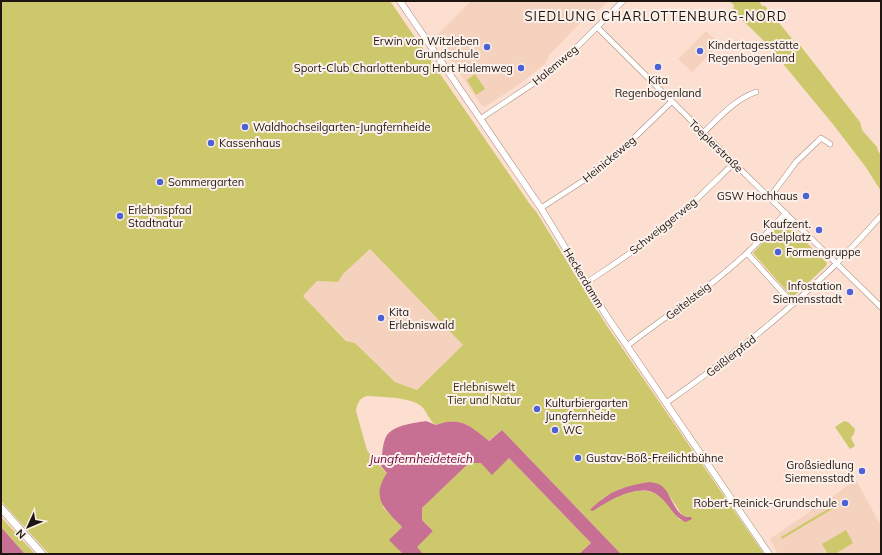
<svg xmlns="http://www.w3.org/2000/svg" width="882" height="555" font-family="Mulish,sans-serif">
	<rect width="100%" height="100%" fill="#fcdfd0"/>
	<g fill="#f5d2be">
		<path d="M471,1H609L602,7L580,23L561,43L549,55L546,63L518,85L485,107L481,105L435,37Z"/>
		<path d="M706,31L720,44L692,72L678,59Z"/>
		<path d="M370,249L463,345L417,390L395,382L355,343L347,341L303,296L317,281L338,282L343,274Z"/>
		<path d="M856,480L881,526V554H778L770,539Z"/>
	</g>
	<g fill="#cdc86b" fill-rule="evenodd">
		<path d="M1,1H390L529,203L537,213L607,326L764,554H621L502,430L488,441C470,426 461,416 436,425C428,420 428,412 421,406C410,397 382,397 367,396C359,398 357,404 356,411L367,450L373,459L387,473L383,507L402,527L390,540L403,554H49L1,501ZM370,249L463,345L417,390L395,382L355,343L346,341L303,296L317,281L338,282L343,274ZM644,483L669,495L682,515L687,517L680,520C673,512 667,502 659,496C641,482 609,499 593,511L603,498L622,488Z"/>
		<path d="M729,1H759L762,6H765L793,40L799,44L860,122L862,130L877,147L878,151L881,155V191L865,166L832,123L765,42L733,11L734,5Z"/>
		<path d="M475,74L485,89L476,95L467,80Z"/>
		<path d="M785,221L827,263L826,266L793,297L791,296L753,253L782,222Z"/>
		<path d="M844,421L848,422L855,429L854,434L851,438L855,446L850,449L835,427Z"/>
		<path d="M509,458L591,543L579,554H423L416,547L433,531L422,520V508L469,463H481Z"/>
		<path d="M838,503L839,505L782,539L781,537Z"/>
		<path d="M1,517L35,554H25L24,553L1,527Z"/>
		<path d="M846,530L853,543L835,554H828L822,544Z"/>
	</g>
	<g fill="#c87094">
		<path d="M426,421L436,425C461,416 470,426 489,441L502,430L621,554H579L591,543L509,458L492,475L481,463H469L422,508V520L433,531L417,547L423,554H403L389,540L402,527C385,509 370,498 387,473L381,466C382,458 382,447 385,439C390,425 414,423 426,421Z"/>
		<path d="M650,482C654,483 658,483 662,486C672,494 675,519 691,517L692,519L686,522C674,518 670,505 660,497C643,480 609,500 593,511L590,510C609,491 623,486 650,482Z"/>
		<path d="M1,527L24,553L25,554H1Z"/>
	</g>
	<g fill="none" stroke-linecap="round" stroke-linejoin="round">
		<defs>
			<g id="minor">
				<path d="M597,27L734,163L881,307"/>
				<path d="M480,119L534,83L578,46L623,1"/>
				<path d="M703,133C719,118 735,99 756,92"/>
				<path d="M770,197L796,162L818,141L821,138L830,144"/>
				<path d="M541,208L592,175L634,138L671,102"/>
				<path d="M747,253L793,304"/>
				<path d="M586,283C611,266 636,250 659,232C686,211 709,187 734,163"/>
				<path d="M627,346C667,315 710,288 748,252C761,240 773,226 786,213"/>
				<path d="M666,403C726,361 783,316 835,265C851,249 866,232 881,216"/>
			</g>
			<path id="tertiary" d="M400,1L541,208L606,315L769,554"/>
			<path id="secondary" d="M1,508L42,554"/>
		</defs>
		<use href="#minor" stroke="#a78d7f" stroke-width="6"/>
		<use href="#tertiary" stroke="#a78d7f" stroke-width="7"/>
		<use href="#secondary" stroke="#a78d7f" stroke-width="8"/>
		<use href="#minor" stroke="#fff" stroke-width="5"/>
		<use href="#tertiary" stroke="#fff" stroke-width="6"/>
		<use href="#secondary" stroke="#fff" stroke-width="7"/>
	</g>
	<g fill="#4d61d6" stroke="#fcf1ea" stroke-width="1.5">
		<circle cx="487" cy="47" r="4"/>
		<circle cx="700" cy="51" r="4"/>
		<circle cx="658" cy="67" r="4"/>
		<circle cx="521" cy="68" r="4"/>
		<circle cx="245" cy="127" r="4"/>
		<circle cx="211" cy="143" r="4"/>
		<circle cx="160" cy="182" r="4"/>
		<circle cx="806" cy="196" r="4"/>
		<circle cx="120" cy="216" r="4"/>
		<circle cx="819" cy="230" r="4"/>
		<circle cx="778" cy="252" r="4"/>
		<circle cx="850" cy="292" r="4"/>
		<circle cx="381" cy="318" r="4"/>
		<circle cx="537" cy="409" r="4"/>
		<circle cx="555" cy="430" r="4"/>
		<circle cx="578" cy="458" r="4"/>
		<circle cx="862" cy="471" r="4"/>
		<circle cx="845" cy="503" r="4"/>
	</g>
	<g text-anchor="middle" stroke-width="4" stroke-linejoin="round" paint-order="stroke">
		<g font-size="11" fill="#1f1510" stroke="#fcf1ea" text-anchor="start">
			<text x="479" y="45" text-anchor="end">Erwin von Witzleben<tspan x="479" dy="13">Grundschule</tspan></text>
			<text x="708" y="49">Kindertagesstätte<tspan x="708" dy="13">Regenbogenland</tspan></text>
			<text x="513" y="72" text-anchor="end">Sport-Club Charlottenburg Hort Halemweg</text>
			<text x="658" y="84" text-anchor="middle">Kita<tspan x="658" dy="13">Regenbogenland</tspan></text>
			<text x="253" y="131">Waldhochseilgarten-Jungfernheide</text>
			<text x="219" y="147">Kassenhaus</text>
			<text x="168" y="186">Sommergarten</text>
			<text x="798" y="200" text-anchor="end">GSW Hochhaus</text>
			<text x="128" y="214">Erlebnispfad<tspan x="128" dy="13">Stadtnatur</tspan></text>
			<text x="811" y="228" text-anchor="end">Kaufzent.<tspan x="811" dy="13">Goebelplatz</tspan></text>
			<text x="786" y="256">Formengruppe</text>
			<text x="842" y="290" text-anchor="end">Infostation<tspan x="842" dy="13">Siemensstadt</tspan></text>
			<text x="389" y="316">Kita<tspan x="389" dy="13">Erlebniswald</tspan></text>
			<text x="545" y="407">Kulturbiergarten<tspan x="545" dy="13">Jungfernheide</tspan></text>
			<text x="563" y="434">WC</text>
			<text x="586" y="462">Gustav-Böß-Freilichtbühne</text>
			<text x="854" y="469" text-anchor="end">Großsiedlung<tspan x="854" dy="13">Siemensstadt</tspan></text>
			<text x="837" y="507" text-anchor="end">Robert-Reinick-Grundschule</text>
		</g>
		<g font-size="11" fill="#1f1510" stroke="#fcf1ea">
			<text transform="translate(555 65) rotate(-40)" y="4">Halemweg</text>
			<text transform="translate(716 146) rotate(44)" y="4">Toeplerstraße</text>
			<text transform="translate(609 159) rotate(-40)" y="4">Heinickeweg</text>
			<text transform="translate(663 226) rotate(-39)" y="4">Schweiggerweg</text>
			<text transform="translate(584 278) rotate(59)" y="4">Heckerdamm</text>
			<text transform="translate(688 301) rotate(-38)" y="4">Geitelsteig</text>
			<text transform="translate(731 356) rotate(-38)" y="4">Geißlerpfad</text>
		</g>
		<g font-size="11" fill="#343207" stroke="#fcf1ea">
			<text x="484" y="391">Erlebniswelt<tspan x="484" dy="13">Tier und Natur</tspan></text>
		</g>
		<g font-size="12" font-style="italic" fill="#730041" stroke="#fcf1ea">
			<text x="421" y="463">Jungfernheideteich</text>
		</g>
		<g font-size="13" letter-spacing="1" fill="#1f1510" stroke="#fcf1ea">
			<text x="656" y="21">SIEDLUNG CHARLOTTENBURG-NORD</text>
		</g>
	</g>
	<rect width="882" height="555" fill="none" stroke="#1f1510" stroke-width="4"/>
	<g transform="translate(28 527) rotate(226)" stroke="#fcf1ea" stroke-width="3" paint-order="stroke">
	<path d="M0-3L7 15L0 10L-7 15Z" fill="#1f1510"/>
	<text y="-6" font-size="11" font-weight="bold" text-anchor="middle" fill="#1f1510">N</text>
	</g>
</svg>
